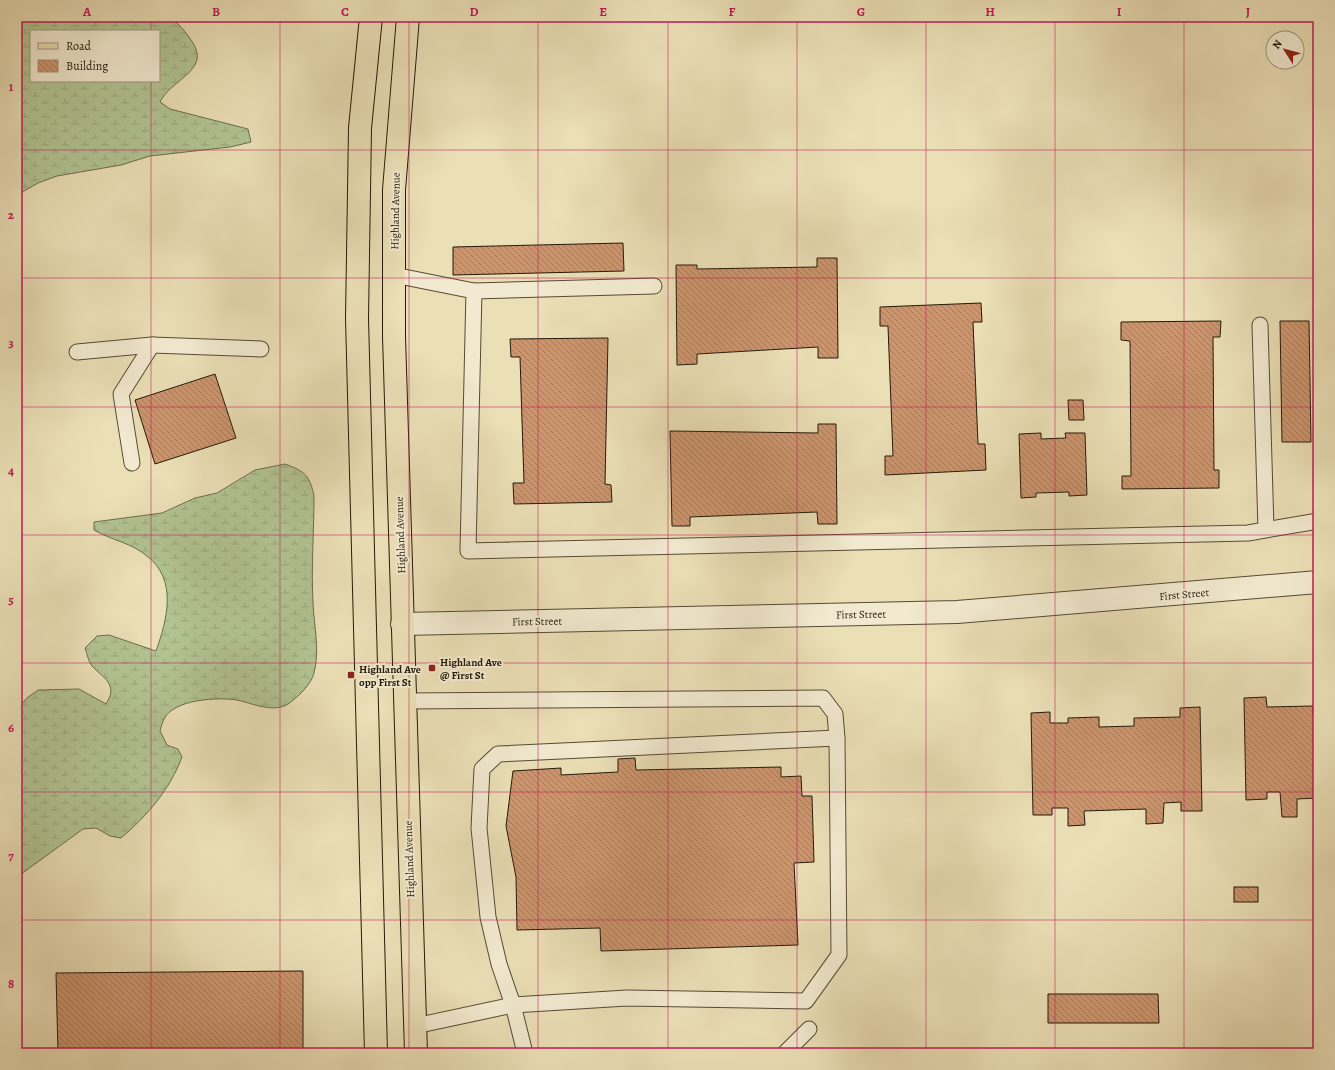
<svg xmlns="http://www.w3.org/2000/svg" width="1335" height="1070" font-family="Alegreya,serif">
	<defs>
		<pattern id="wetland-marsh" width="20" height="14" patternUnits="userSpaceOnUse"><rect width="20" height="14" fill="#b2c392"/><path d="M1 5h8M5 5V1M11 12h8M15 12V8" fill="none" stroke="#99a77d"/></pattern>
		<pattern id="building-back-hatch" width="6" height="6" patternUnits="userSpaceOnUse"><rect width="6" height="6" fill="#ce956d"/><path d="M-1 5l2 2M0 0l6 6M5-1l2 2" fill="none" stroke="#a77958"/></pattern>
	</defs>
	<rect width="100%" height="100%" fill="#ebdfb6"/>
	<filter id="stains"><feTurbulence type="fractalNoise" baseFrequency=".005" numOctaves="4"/><feColorMatrix values="0 0 0 0 .2 0 0 0 0 .09 0 0 0 0 .02 0 0 0 .5 -.17"/></filter>
	<radialGradient id="worn" r=".72"><stop offset=".6" stop-color="#630" stop-opacity="0"/><stop offset="1" stop-color="#630" stop-opacity=".3"/></radialGradient>
	<g fill="url(#wetland-marsh)" stroke="#6b6e4e" fill-rule="evenodd">
		<path d="M17,17H170C178,23 185,31 191,40C213,70 171,79 160,102L170,109L248,129L251,142L230,147L150,156L121,165L57,176L38,183L17,195ZM31,31H159V81H31Z"/>
		<path d="M285,464C305,471 310,476 314,496C314,532 311,568 313,603C314,626 320,650 314,673C311,684 301,694 292,701C277,715 255,704 237,700C218,697 174,699 164,719C162,723 161,727 160,731L167,745L178,749L182,757C170,789 148,815 121,838L110,836L96,828L83,829L17,877V709L27,698L38,690L79,689L106,704C119,684 103,678 92,666C88,661 87,653 85,648L97,636L109,635L156,651C167,620 178,580 147,556C132,543 111,540 94,530V522L162,513L195,498L217,493L255,470Z"/>
	</g>
	<g fill="url(#building-back-hatch)" stroke="#241909">
		<path d="M623,243L624,271L453,275V247Z"/>
		<path d="M817,258H837L838,358H818V347L697,354V364L677,365L676,265H697V269L817,267Z"/>
		<path d="M981,303L982,322H973L978,444H985L986,470L885,475V456H893L888,326H880V307Z"/>
		<path d="M1221,321L1220,337H1213L1214,470H1219V488L1122,489V476H1131L1130,341L1121,340V322Z"/>
		<path d="M1280,321H1309L1311,442H1282Z"/>
		<path d="M608,338L605,484L611,485L612,502L514,504L513,483H524L520,357H511L510,339Z"/>
		<path d="M215,374L236,438L155,464L135,400Z"/>
		<path d="M1068,400H1083L1084,420H1069Z"/>
		<path d="M818,424H836L837,524H818L817,512L690,517V526H672L670,431L818,433Z"/>
		<path d="M1041,433V439L1066,438L1065,433H1085L1087,495L1069,496V492L1036,493V497L1021,498L1019,434Z"/>
		<path d="M1266,697L1267,707L1313,706V715H1318V798L1297,799V817H1282L1280,792H1267V799L1246,800L1244,698Z"/>
		<path d="M1200,707L1202,811H1181V802L1164,803L1163,823L1146,824V809L1084,811L1085,825L1068,826V808H1052V815H1033L1031,713L1050,712V723H1068V718L1099,717V727L1134,726V718L1180,717V708Z"/>
		<path d="M635,758L636,770L781,767V777L801,776L802,796H812L814,862L794,863L798,945L601,951L600,928L517,930L516,877L506,826L513,771L561,768V775L618,772V759Z"/>
		<rect x="1234" y="887" width="24" height="15"/>
		<path d="M303,971V1053H58L56,973Z"/>
		<path d="M1048,994H1158L1159,1023H1048Z"/>
	</g>
	<g fill="none" stroke-linecap="round" stroke-linejoin="round">
		<defs>
			<g id="lane">
				<path d="M394,275L474,291L468,551L1248,533L1318,521"/>
				<path d="M474,291L654,286"/>
				<path d="M1260,325L1266,529"/>
				<path d="M77,352L152,345L261,349"/>
				<path d="M132,463L121,394L152,345"/>
				<path d="M405,701L823,698L835,714L837,738L839,955L806,1001L627,998L513,1005L415,1026"/>
				<path d="M525,1053L513,1005L499,964L488,917L479,828L482,769L498,754L837,738"/>
				<path d="M785,1053L809,1029"/>
			</g>
			<path id="street" d="M402,624L957,612L1318,582"/>
			<g id="primary">
				<path d="M371,17L360,128L357,318L376,1053"/>
				<path d="M408,17L394,190V336L416,1053"/>
			</g>
		</defs>
		<use href="#lane" stroke="#564a34" stroke-width="17"/>
		<use href="#street" stroke="#564a34" stroke-width="24"/>
		<use href="#primary" stroke="#241909" stroke-width="24"/>
		<use href="#lane" stroke="#f2ead0" stroke-width="15"/>
		<use href="#street" stroke="#f2ead0" stroke-width="22"/>
		<use href="#primary" stroke="#ebdfb6" stroke-width="22"/>
	</g>
	<path fill="none" stroke="#c2185b" stroke-width="1" stroke-opacity="0.55" d="M151,17V31M280,17V1053M409,17V1053M538,17V1053M668,17V1053M797,17V1053M926,17V1053M1055,17V1053M1184,17V1053M151,81V1053M17,150H1318M17,278H1318M17,407H1318M17,535H1318M17,663H1318M17,792H1318M17,920H1318"/>
	<g fill="#8f2418" stroke="#f2ead0" stroke-width="1.5">
		<rect x="428" y="664" width="8" height="8" rx="2"/>
		<rect x="347" y="671" width="8" height="8" rx="2"/>
	</g>
	<g text-anchor="middle" stroke-width="4" stroke-linejoin="round" paint-order="stroke">
		<g font-size="11" fill="#241909" stroke="#f2ead0">
			<text transform="translate(395 211) rotate(-89)" y="4">Highland Avenue</text>
			<text transform="translate(400 535) rotate(-92)" y="4">Highland Avenue</text>
			<text transform="translate(1184 594) rotate(-5)" y="4">First Street</text>
			<text transform="translate(861 614) rotate(-1)" y="4">First Street</text>
			<text transform="translate(537 621) rotate(-1)" y="4">First Street</text>
			<text transform="translate(409 859) rotate(-92)" y="4">Highland Avenue</text>
		</g>
		<g font-size="11" font-weight="bold" fill="#241909" stroke="#f2ead0" text-anchor="start">
			<text x="440" y="666">Highland Ave<tspan x="440" dy="13">@ First St</tspan></text>
			<text x="359" y="673">Highland Ave<tspan x="359" dy="13">opp First St</tspan></text>
		</g>
	</g>
	<rect width="1335" height="1070" fill="none" stroke="#ebdfb6" stroke-width="44"/>
	<rect x="30" y="30" width="130" height="52" fill="#f2ead0" stroke="#a09680"/>
	<rect x="38" y="43" width="20" height="6" fill="#ebdfb6" stroke="#a09680"/>
	<text x="66" y="50" font-size="12" fill="#241909">Road</text>
	<rect x="38" y="60" width="20" height="12" fill="url(#building-back-hatch)" stroke="#a09680"/>
	<text x="66" y="70" font-size="12" fill="#241909">Building</text>
	<g transform="translate(1285 50) rotate(306)"><circle r="19" fill="#f2ead0" stroke="#a09680"/>
	<path d="M0-3L7 15L0 10L-7 15Z" fill="#8f2418"/>
	<text y="-6" font-size="11" font-weight="bold" text-anchor="middle" fill="#241909">N</text>
	</g>
	<rect x="22" y="22" width="1291" height="1026" fill="none" stroke="#c2185b" stroke-width="1.5"/>
	<g font-size="13" text-anchor="middle" font-weight="bold" fill="#c2185b">
		<text x="87" y="16">A</text>
		<text x="216" y="16">B</text>
		<text x="345" y="16">C</text>
		<text x="474" y="16">D</text>
		<text x="603" y="16">E</text>
		<text x="732" y="16">F</text>
		<text x="861" y="16">G</text>
		<text x="990" y="16">H</text>
		<text x="1119" y="16">I</text>
		<text x="1248" y="16">J</text>
		<text x="11" y="91">1</text>
		<text x="11" y="219">2</text>
		<text x="11" y="347">3</text>
		<text x="11" y="475">4</text>
		<text x="11" y="604">5</text>
		<text x="11" y="732">6</text>
		<text x="11" y="860">7</text>
		<text x="11" y="988">8</text>
	</g>
	<rect width="100%" height="100%" filter="url(#stains)"/>
	<rect width="100%" height="100%" fill="url(#worn)"/>
</svg>
